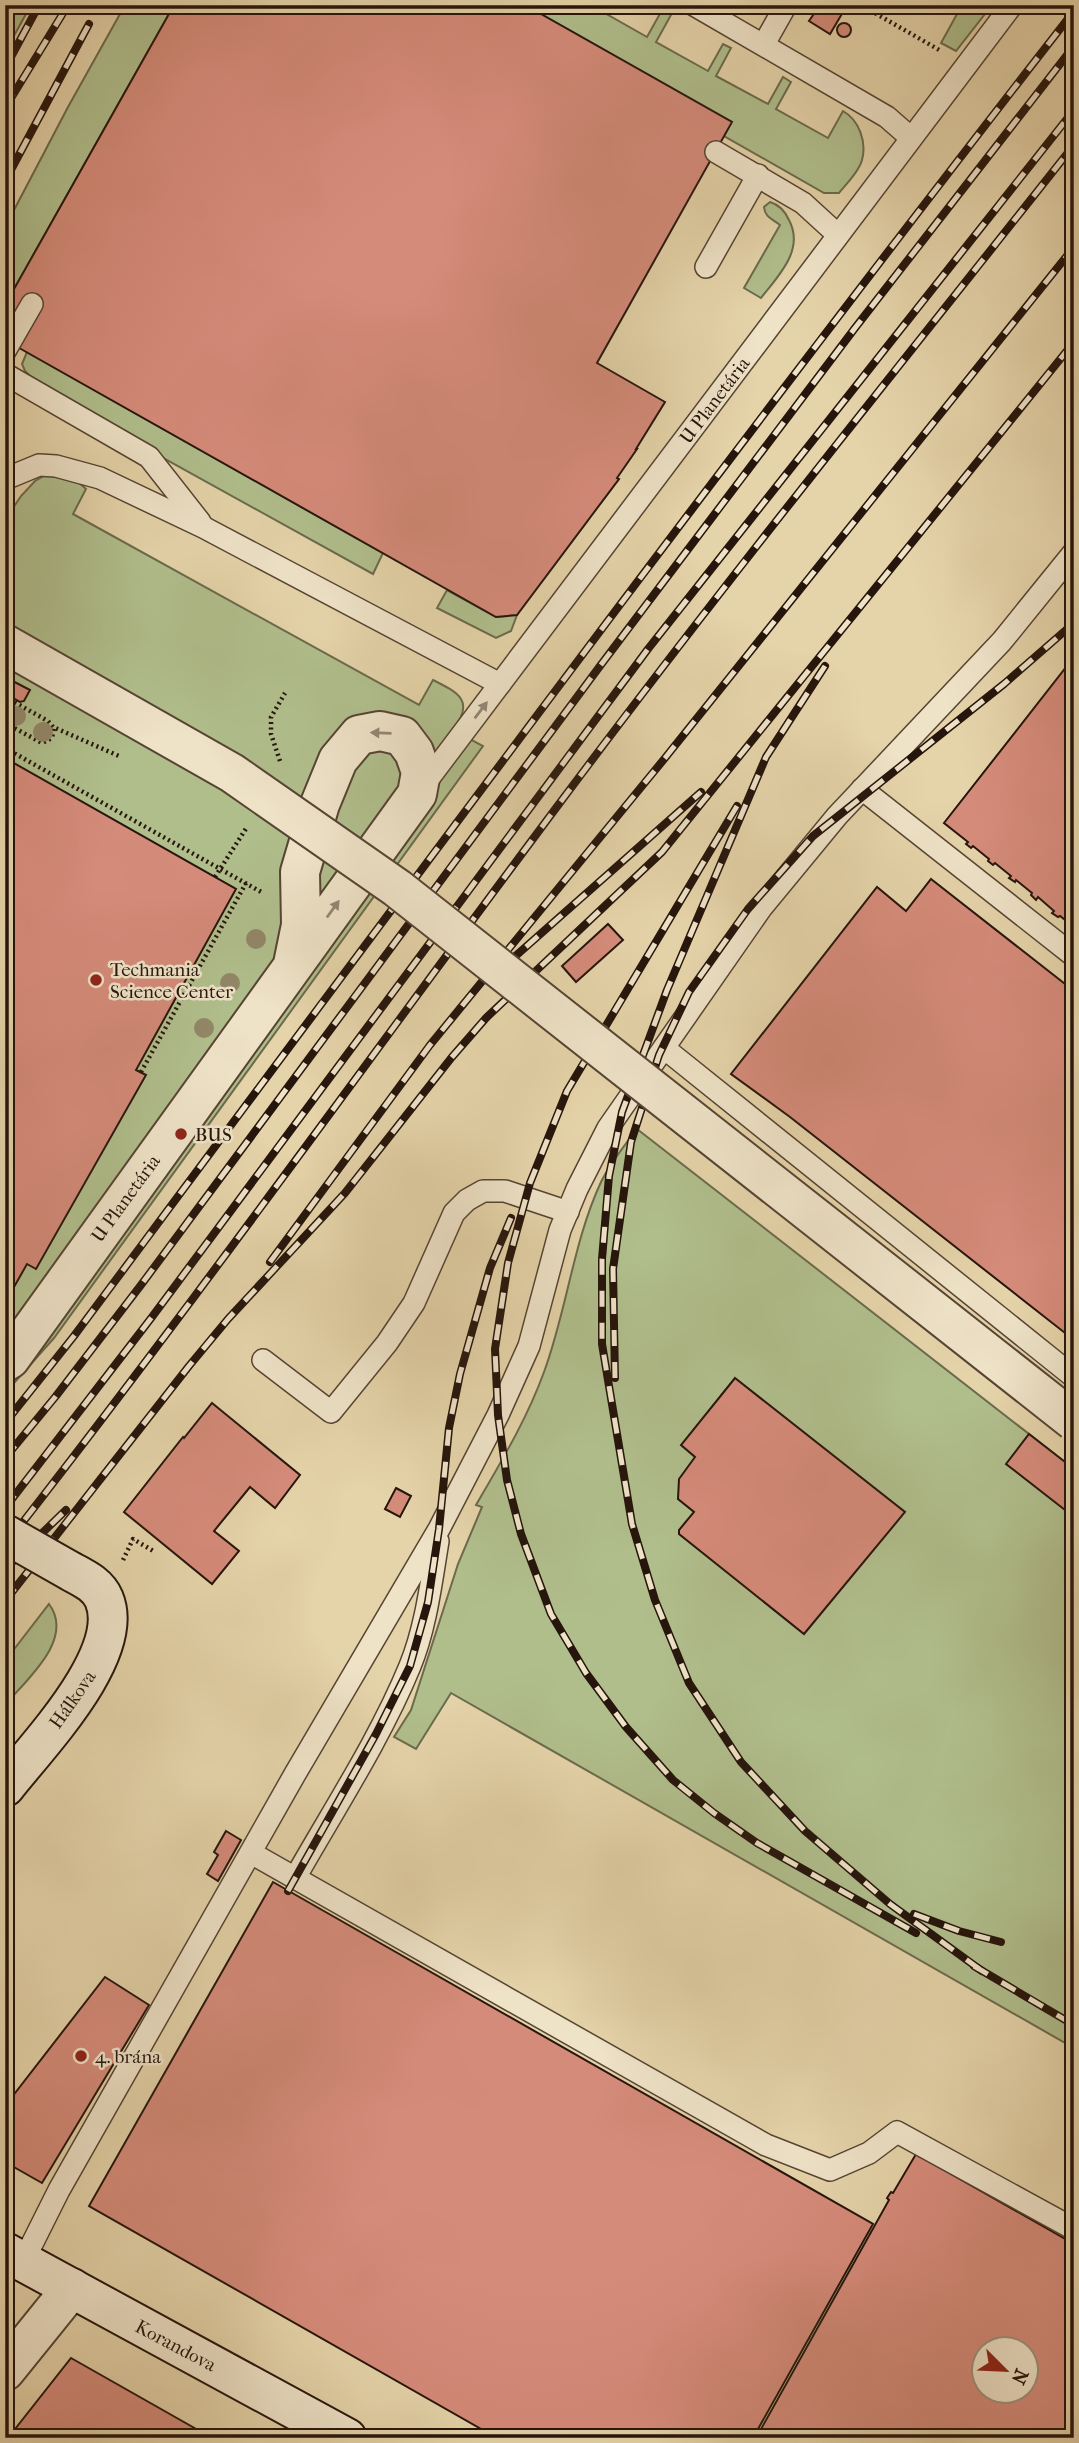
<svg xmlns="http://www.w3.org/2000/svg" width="1079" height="2443" font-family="'IM FELL French Canon',serif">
	<rect width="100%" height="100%" fill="#e5d3a9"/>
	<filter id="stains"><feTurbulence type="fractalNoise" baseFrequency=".00286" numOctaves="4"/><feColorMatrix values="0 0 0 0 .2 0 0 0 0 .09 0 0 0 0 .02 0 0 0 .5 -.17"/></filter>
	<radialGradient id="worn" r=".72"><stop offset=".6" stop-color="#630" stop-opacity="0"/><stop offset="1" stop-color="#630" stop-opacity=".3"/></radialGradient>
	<g fill="#b0be8c" stroke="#6b6a4c" stroke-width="2">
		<path d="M5,5H31L5,52Z"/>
		<path d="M125,5H174L5,305V234L13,212L68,107Z"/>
		<path d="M525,5H597L596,8L647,37L662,10L671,15L656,42L708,71L723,44L731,48L716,76L768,104L783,77L791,82L776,109L828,138L843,111C859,120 867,142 862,160C859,172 846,184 839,193H824L724,136L731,122Z"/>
		<path d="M962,5H992L956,51L941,43Z"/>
		<path d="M770,202C780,205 785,211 789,220C805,250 778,276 761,298L744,288L780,225C773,219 765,218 764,207Z"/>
		<path d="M27,352L383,553L373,574L136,443L34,380L25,371L22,364Z"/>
		<path d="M49,473L78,482L86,489L73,514L419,705L433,680C459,693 475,701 453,730L483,746L54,1338L5,1393V626L10,617L5,615V520L21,496L35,481Z"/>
		<path d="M447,590L496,617L517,615L511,631L496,638L437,608Z"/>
		<path d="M637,1129L1074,1469V2048L451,1693L416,1749L394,1737L411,1710L458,1564L482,1507L476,1505C501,1462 527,1419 544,1372C567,1310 573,1242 601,1182C610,1163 624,1146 637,1129Z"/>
		<path d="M49,1604C75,1639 27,1679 5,1705V1661Z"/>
	</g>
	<g fill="#d58b7a" stroke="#26150c" stroke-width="2" fill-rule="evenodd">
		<path d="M174,5H525L732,122L597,363L665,402L636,449H637L617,478L619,479L517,615L496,617L5,340V305Z"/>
		<path d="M820,5H832L843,12L830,34L809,21Z"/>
		<circle cx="844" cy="30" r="7"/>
		<path d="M1074,657V927L1060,916L1058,917L1052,913L1054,911L1038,897L1036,900L1031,895L1032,893L1016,880L1015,882L1009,878L1011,876L995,863L993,865L988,861L989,859L973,846L971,848L966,844L968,842L944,823Z"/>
		<path d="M5,677L30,690L24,701L20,702L5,694Z"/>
		<path d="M5,758L236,889L136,1070L146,1075L36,1269L27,1264L5,1303Z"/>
		<path d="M931,879L1074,991V1340L790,1117L731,1074L877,887L906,911Z"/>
		<path d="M608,924L623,940L576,982L562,966Z"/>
		<path d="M735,1378L905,1512L804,1634L679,1534V1530L694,1512L678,1499L679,1479L695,1457L681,1445Z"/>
		<path d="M212,1403L300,1475L275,1508L250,1487L214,1531L239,1551L212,1584L124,1512L183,1437L184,1438Z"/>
		<path d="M1029,1434L1074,1469V1517L1006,1464Z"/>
		<path d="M396,1488L411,1496L400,1517L385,1509Z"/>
		<path d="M226,1831L241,1840L218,1881L207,1874L218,1855L214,1852Z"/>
		<path d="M273,1882L873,2224L753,2438H497L89,2206Z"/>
		<path d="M105,1977L149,2005L42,2183L5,2162V2106Z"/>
		<path d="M916,2154L1074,2244V2438H756L889,2200L887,2198L891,2192L893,2193ZM984,2348H1026V2390H984Z"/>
		<path d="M71,2358L212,2438H8Z"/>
	</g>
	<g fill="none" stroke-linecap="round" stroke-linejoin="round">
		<defs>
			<g id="lane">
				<path d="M694,5L887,117L911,138"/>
				<path d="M764,44L786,5"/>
				<path d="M716,152L803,203L838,235"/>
				<path d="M706,267L758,175"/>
				<path d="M5,351L32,304"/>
				<path d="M5,374L149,457L200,522"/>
				<path d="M5,479L39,465L56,466L100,478L203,527L500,684"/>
				<path d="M423,786L1012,5"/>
				<path d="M862,789L1074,956"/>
				<path d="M664,1048L1074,1377"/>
				<path d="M263,1360L331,1412L387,1343L414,1303L454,1213L467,1200L483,1191H505L568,1212"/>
				<path d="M251,1853L766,2145L830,2170L869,2153L897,2132L1074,2229"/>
				<path d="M295,1878C333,1811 381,1737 410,1666C426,1627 431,1583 438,1541"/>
				<path d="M23,2262L59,2190L295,1774L439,1529L498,1415L529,1346L560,1230L577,1189L608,1128L762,907L837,816L1002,641L1074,552"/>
			</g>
			<g id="street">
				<path d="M5,1362L10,1359L417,794L421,772L414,752L402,736L380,731L359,735L338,760L320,804L300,872L301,925L293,964"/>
				<path d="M5,2371L72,2288"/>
			</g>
			<g id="secondary">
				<path d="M5,1787C37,1746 127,1654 104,1599C98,1585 85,1579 72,1572"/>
				<path d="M5,2252L347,2438"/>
			</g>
		</defs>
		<use href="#lane" stroke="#564433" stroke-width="24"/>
		<use href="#street" stroke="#564433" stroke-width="42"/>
		<use href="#secondary" stroke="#26150c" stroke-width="42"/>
		<g stroke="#26150c" stroke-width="4.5" stroke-dasharray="2 3.5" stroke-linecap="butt">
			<path d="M861,5L941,51"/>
			<path d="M5,697L48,721L53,727L119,756"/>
			<path d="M5,723L42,743L52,738L54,728"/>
			<path d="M5,748L263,893"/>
			<path d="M280,761L271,734V717L285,693"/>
			<path d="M215,877L247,827"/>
			<path d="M141,1072L246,883"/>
			<path d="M123,1560L133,1539L155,1552"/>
		</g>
		<use href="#lane" stroke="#eee2c7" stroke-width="21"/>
		<use href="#street" stroke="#eee2c7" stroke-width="38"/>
		<use href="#secondary" stroke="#eee2c7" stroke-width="38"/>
		<defs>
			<g id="rail">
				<path d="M5,68L39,5"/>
				<path d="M5,108L68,5"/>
				<path d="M5,181L89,24"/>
				<path d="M825,666L766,757L667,990L622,1112L609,1176L602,1259V1344L632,1524L655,1600L689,1683L741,1762L805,1831L890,1904L982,1971"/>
				<path d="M737,806L567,1091L530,1183L508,1263L495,1349L498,1415L507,1480L521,1534L551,1614L586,1673L626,1727L673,1780L714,1813L757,1843L916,1933"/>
				<path d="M502,968L701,792"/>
				<path d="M270,1262L430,1045L665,758L1074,247"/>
				<path d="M615,1378L613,1269L631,1142L659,1055L689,992L748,909L813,836L1004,684L1074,623"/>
				<path d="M5,1423L74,1336C405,892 734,447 1074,11"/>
				<path d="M5,1458L56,1396L141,1285L600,666L855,328L1074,46"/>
				<path d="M5,1508L152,1317L648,649L1074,110"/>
				<path d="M5,1545C194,1303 373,1053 556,808C724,583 900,365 1074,145"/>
				<path d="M5,1569L66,1510"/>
				<path d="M5,1601L189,1366L228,1319L345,1193L452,1057L486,1018L662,852L1074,342"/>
				<path d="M288,1891L376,1734L410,1666L428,1602L439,1529L449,1428L460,1374L490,1268L511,1218"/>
				<path d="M914,1914L959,1931L1001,1942"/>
				<path d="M974,1966L1074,2025"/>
			</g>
		</defs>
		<use href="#rail" stroke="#26150c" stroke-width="8"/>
		<use href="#rail" stroke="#eee2c7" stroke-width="5" stroke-dasharray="16" stroke-linecap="butt"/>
		<defs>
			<path id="street-bridge" d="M5,644L232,773L397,888L1074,1421"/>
			<path id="secondary-bridge" d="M5,1534L72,1572"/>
		</defs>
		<use href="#street-bridge" stroke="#564433" stroke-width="42" stroke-linecap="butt"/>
		<use href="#secondary-bridge" stroke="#26150c" stroke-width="42" stroke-linecap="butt"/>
		<use href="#street-bridge" stroke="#eee2c7" stroke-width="38"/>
		<use href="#secondary-bridge" stroke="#eee2c7" stroke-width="38"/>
	</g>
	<g fill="#928768">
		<circle cx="16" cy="716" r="10"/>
		<circle cx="43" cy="732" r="10"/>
		<circle cx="256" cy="939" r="10"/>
		<circle cx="230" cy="983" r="10"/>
		<circle cx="204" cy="1028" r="10"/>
	</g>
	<defs><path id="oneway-solid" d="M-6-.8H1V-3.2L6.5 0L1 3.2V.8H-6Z" transform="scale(1.75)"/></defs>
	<g fill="#948673">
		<use href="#oneway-solid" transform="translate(481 710) rotate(-53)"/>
		<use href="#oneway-solid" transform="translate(381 733) rotate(-178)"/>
		<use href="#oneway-solid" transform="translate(333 909) rotate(-54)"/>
	</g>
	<g fill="#8f2418" stroke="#eee2c7" stroke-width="2.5">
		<circle cx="96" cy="980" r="7"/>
		<circle cx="181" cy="1134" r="7"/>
		<circle cx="81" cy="2056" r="7"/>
	</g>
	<g text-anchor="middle" stroke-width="5" stroke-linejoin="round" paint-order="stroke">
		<g font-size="19" fill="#26150c" stroke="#eee2c7">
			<text transform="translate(714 400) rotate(-53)" y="7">U Planetária</text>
			<text transform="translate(125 1198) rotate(-54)" y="7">U Planetária</text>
			<text transform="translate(72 1699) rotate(-55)" y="7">Hálkova</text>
			<text transform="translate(176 2345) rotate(28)" y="7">Korandova</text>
		</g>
		<g font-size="19" fill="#26150c" stroke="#eee2c7" text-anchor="start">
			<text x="110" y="976">Techmania<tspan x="110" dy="22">Science Center</tspan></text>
			<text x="195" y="1141">BUS</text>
			<text x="95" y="2063">4. brána</text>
		</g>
	</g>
	<rect width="1079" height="2443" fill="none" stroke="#e5d3a9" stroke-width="28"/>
	<rect x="7" y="7" width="1065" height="2429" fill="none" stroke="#26150c" stroke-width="3.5"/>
	<rect x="14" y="14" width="1051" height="2415" fill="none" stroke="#26150c" stroke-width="2"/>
	<g transform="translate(1005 2370) rotate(114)"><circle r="33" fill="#eee2c7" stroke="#9e907c" stroke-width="2"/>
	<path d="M0-5L12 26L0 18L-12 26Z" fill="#8f2418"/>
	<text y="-10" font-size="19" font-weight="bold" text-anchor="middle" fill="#26150c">N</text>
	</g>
	<rect width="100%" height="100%" filter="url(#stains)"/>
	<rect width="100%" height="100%" fill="url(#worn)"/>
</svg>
